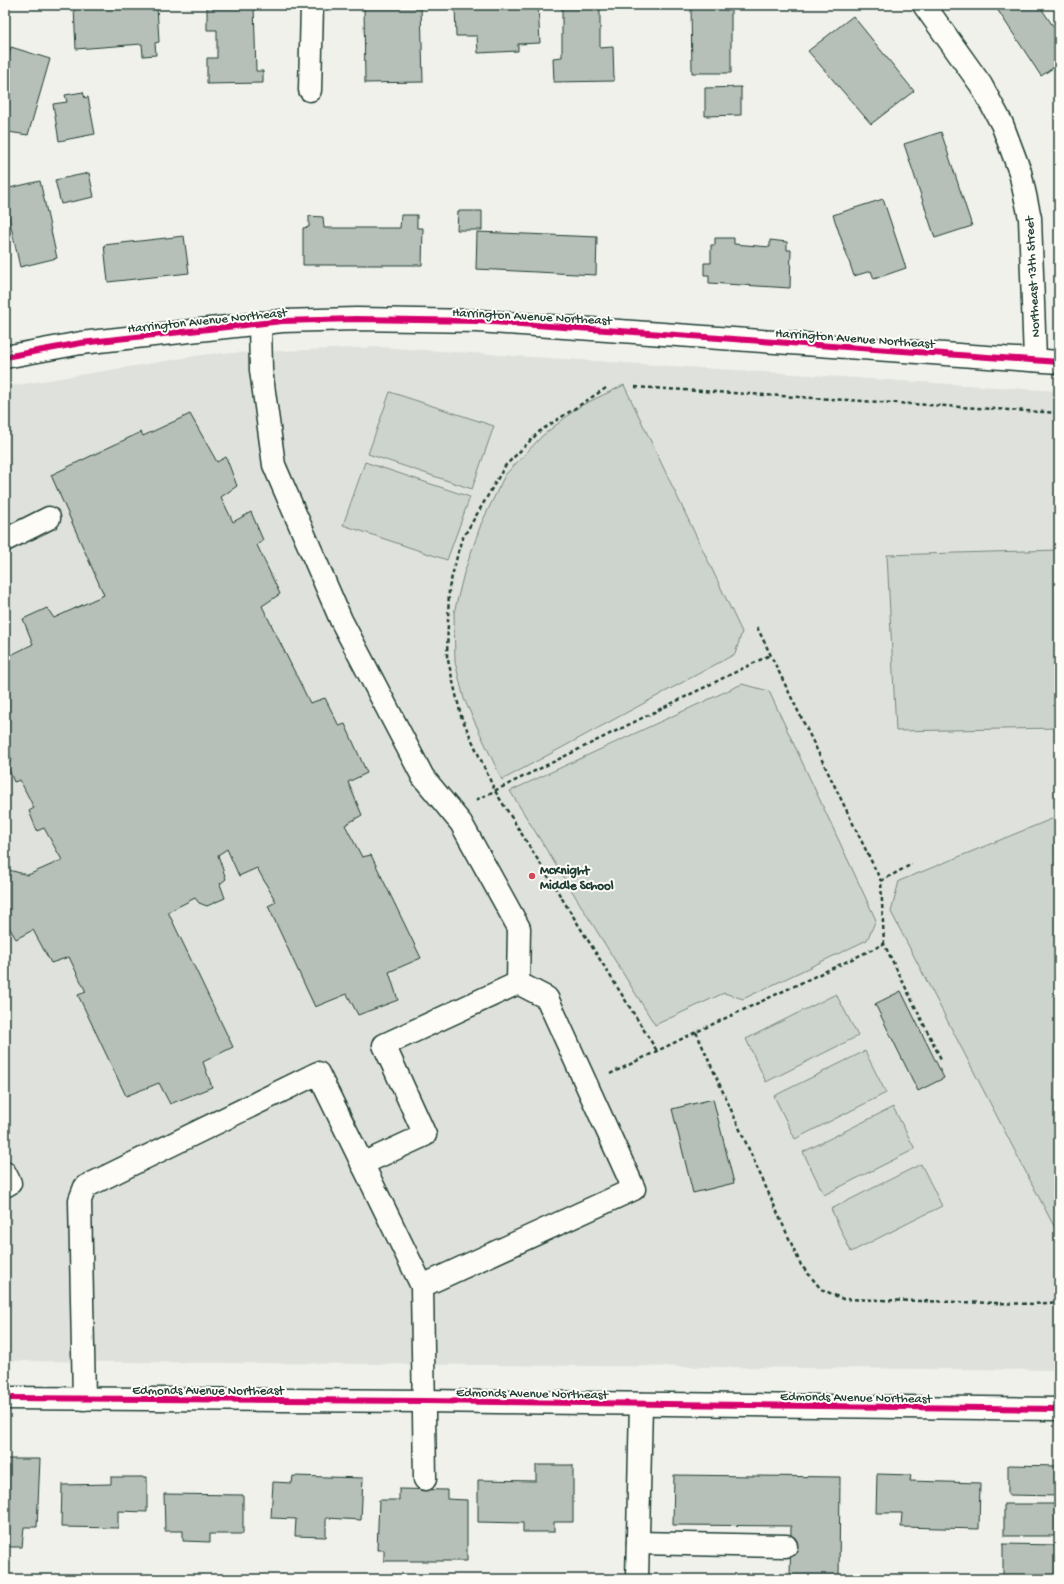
<svg xmlns="http://www.w3.org/2000/svg" width="1064" height="1584" font-family="'Gochi Hand',sans-serif">
	<rect width="100%" height="100%" fill="#f0f1eb"/>
	<filter id="ink" filterUnits="userSpaceOnUse"><feTurbulence type="fractalNoise" baseFrequency=".025" numOctaves="2"/><feDisplacementMap in="SourceGraphic" scale="8" xChannelSelector="R" yChannelSelector="G"/><feConvolveMatrix kernelMatrix="1 2 1 2 8 2 1 2 1" color-interpolation-filters="sRGB"/></filter>
	<g filter="url(#ink)">
		<path fill="#dfe2dc" d="M379,347L1059,391V1370L5,1361V387L208,354Z"/>
		<g fill="#cdd3cd" stroke="#768880">
			<path d="M624,385L742,632L735,654L502,780L464,699L455,662L454,613L464,573L481,524L505,475L542,436L580,406Z"/>
			<path d="M390,392L494,426L472,489L368,454Z"/>
			<path d="M365,462L470,497L447,560L343,525Z"/>
			<path d="M1059,550V728L896,731L887,555Z"/>
			<path d="M742,684L769,691L876,920L867,940L743,999L724,993L655,1025L510,791Z"/>
			<path d="M1059,816V1236L891,912L899,881Z"/>
			<path d="M836,994L858,1036L766,1082L746,1039Z"/>
			<path d="M865,1051L886,1093L795,1139L774,1096Z"/>
			<path d="M893,1107L915,1149L824,1195L803,1152Z"/>
			<path d="M921,1164L942,1206L851,1252L831,1209Z"/>
		</g>
		<g fill="#b6bfb8" stroke="#1f3d34">
			<path d="M142,5H157L159,42L155,43L156,55L143,56L142,44L76,49L74,8Z"/>
			<path d="M207,5H254L256,71H263V83L207,84V58H217V30H207Z"/>
			<path d="M364,5H421L423,82L365,83Z"/>
			<path d="M455,5H538L540,43L518,44V51L478,53L477,36H456Z"/>
			<path d="M562,5H600V48L613,47L614,81L554,82L553,58L562,57Z"/>
			<path d="M691,5H731V73H692Z"/>
			<path d="M1003,5H1039L1059,35V64L1041,76L997,9Z"/>
			<path d="M853,16L914,91L871,124L808,51Z"/>
			<path d="M11,47L50,59L28,135L8,132L5,138V70Z"/>
			<path d="M741,87V115L705,116V88Z"/>
			<path d="M83,92L85,98L88,97L95,134L59,141L53,104L67,102L65,95Z"/>
			<path d="M941,132L972,226L935,238L904,144Z"/>
			<path d="M89,173L94,197L61,204L55,180Z"/>
			<path d="M40,181L57,258L20,267L5,200V189Z"/>
			<path d="M883,199L906,268L874,279L871,271L854,276L833,215Z"/>
			<path d="M458,211H482V230H457Z"/>
			<path d="M401,215H417V228H423L422,265H303V228L309,227V216L323,217L324,228H400Z"/>
			<path d="M477,232L597,237L596,275L476,269Z"/>
			<path d="M184,236L189,273L108,282L104,245Z"/>
			<path d="M715,238H734V244L770,247V240L787,242V250H791L790,288L709,283V275H704V263H711V245H715Z"/>
			<path d="M190,414L217,462L226,457L237,486L221,497L233,522L251,512L263,540L257,545L280,594L262,606L310,703L325,698L339,726L345,724L367,773L348,782L362,815L345,825L362,857L371,855L421,958L389,972L398,1000L358,1015L347,994L315,1007L268,906L276,902L257,868L239,876L227,849L218,855L226,879L220,884L225,898L207,906L199,903L195,898L168,912L233,1047L203,1062L212,1087L170,1104L159,1083L126,1096L78,995L86,992L69,957L51,963L33,930L16,939L7,924L5,923V869L28,875L62,860L44,828L37,831L29,811L34,808L20,780L14,782L7,765L12,760L5,745V658L33,644L23,619L47,608L54,618L104,595L51,475L141,432L143,436Z"/>
			<path d="M901,991L944,1078L918,1091L875,1004Z"/>
			<path d="M713,1099L734,1183L693,1193L672,1109Z"/>
			<path d="M5,1459H40L37,1527H24L22,1547H5Z"/>
			<path d="M536,1465H573V1522H554V1532H523V1523L478,1522V1480L536,1481Z"/>
			<path d="M1008,1465L1059,1466V1496L1008,1495Z"/>
			<path d="M877,1474L911,1475L910,1481L980,1483L979,1529L901,1527L902,1513H876Z"/>
			<path d="M674,1475L840,1477L839,1579H790L791,1526L673,1525Z"/>
			<path d="M293,1476L363,1478L361,1520L326,1518V1537L295,1536L296,1519L271,1518L273,1482L292,1483Z"/>
			<path d="M111,1477H147V1512L118,1511V1528L61,1527L62,1485L111,1484Z"/>
			<path d="M399,1489L447,1490V1499L467,1500V1561H384V1550H377L379,1500H399Z"/>
			<path d="M164,1494L243,1495V1534H210V1542L183,1541V1531H165Z"/>
			<rect x="1004" y="1504" width="55" height="32"/>
			<path d="M1003,1544L1059,1545V1576L1003,1575Z"/>
		</g>
		<g fill="none" stroke-linecap="round" stroke-linejoin="round">
			<defs>
				<g id="minor">
					<path d="M924,5L981,85L1002,124L1020,172L1030,218L1035,360"/>
					<path d="M310,90L312,5"/>
					<path d="M260,323L261,370L274,465L341,620L423,777L461,823L519,928L518,983"/>
					<path d="M5,357L81,343L282,321L356,319L478,321L1059,362"/>
					<path d="M5,540L49,518"/>
					<path d="M362,1164L425,1135L384,1045L518,983"/>
					<path d="M5,1173L10,1183L5,1186"/>
					<path d="M422,1286L634,1189L547,998L518,983"/>
					<path d="M5,1398L424,1401L1059,1409"/>
					<path d="M84,1399L80,1200L85,1187L318,1073L422,1286L425,1479"/>
					<path d="M638,1543L786,1546"/>
					<path d="M637,1579L641,1404"/>
				</g>
			</defs>
			<use href="#minor" stroke="#1f3d34" stroke-width="25"/>
			<g stroke="#1f3d34" stroke-width="2.5" stroke-dasharray="4 3" stroke-linecap="butt">
				<path d="M635,387L1059,413"/>
				<path d="M606,388L540,431L505,466L480,509L461,541L449,588L447,656L461,716L495,791L657,1051"/>
				<path d="M757,627L881,881"/>
				<path d="M476,800L770,655"/>
				<path d="M884,944L881,881L912,864"/>
				<path d="M696,1032L801,1265L821,1289L843,1299L1034,1304L1059,1302"/>
				<path d="M610,1074L696,1032L884,944L941,1059"/>
			</g>
			<use href="#minor" stroke="#fdfcf7" stroke-width="22"/>
			<defs>
				<g id="cycleway">
					<path d="M5,357L81,343L282,321L356,319L478,321L1059,362"/>
					<path d="M5,1398L424,1401L1059,1409"/>
				</g>
			</defs>
			<use href="#cycleway" stroke="#fdfcf7" stroke-width="8"/>
			<use href="#cycleway" stroke="#d6006c" stroke-width="6"/>
		</g>
	</g>
	<circle fill="#d1495b" stroke="#fdfcf7" stroke-width="1.5" cx="532" cy="876" r="4"/>
	<g text-anchor="middle" stroke-width="4" stroke-linejoin="round" paint-order="stroke">
		<g font-size="13" fill="#1f3d34" stroke="#fdfcf7">
			<text transform="translate(1031 277) rotate(-93)" y="5">Northeast 13th Street</text>
			<text transform="translate(532 315) rotate(3)" y="5">Harrington Avenue Northeast</text>
			<text transform="translate(207 319) rotate(-6)" y="5">Harrington Avenue Northeast</text>
			<text transform="translate(855 337) rotate(4)" y="5">Harrington Avenue Northeast</text>
			<text x="208" y="1394">Edmonds Avenue Northeast</text>
			<text transform="translate(532 1392) rotate(1)" y="5">Edmonds Avenue Northeast</text>
			<text transform="translate(856 1396) rotate(1)" y="5">Edmonds Avenue Northeast</text>
		</g>
		<g font-size="13" font-weight="bold" fill="#1f3d34" stroke="#fdfcf7" text-anchor="start">
			<text x="540" y="874">McKnight<tspan x="540" dy="15">Middle School</tspan></text>
		</g>
	</g>
	<rect width="1064" height="1584" fill="none" stroke="#fdfcf7" stroke-width="20"/>
	<rect x="10" y="10" width="1044" height="1564" fill="none" stroke="#1f3d34" stroke-width="1.5" filter="url(#ink)"/>
</svg>
